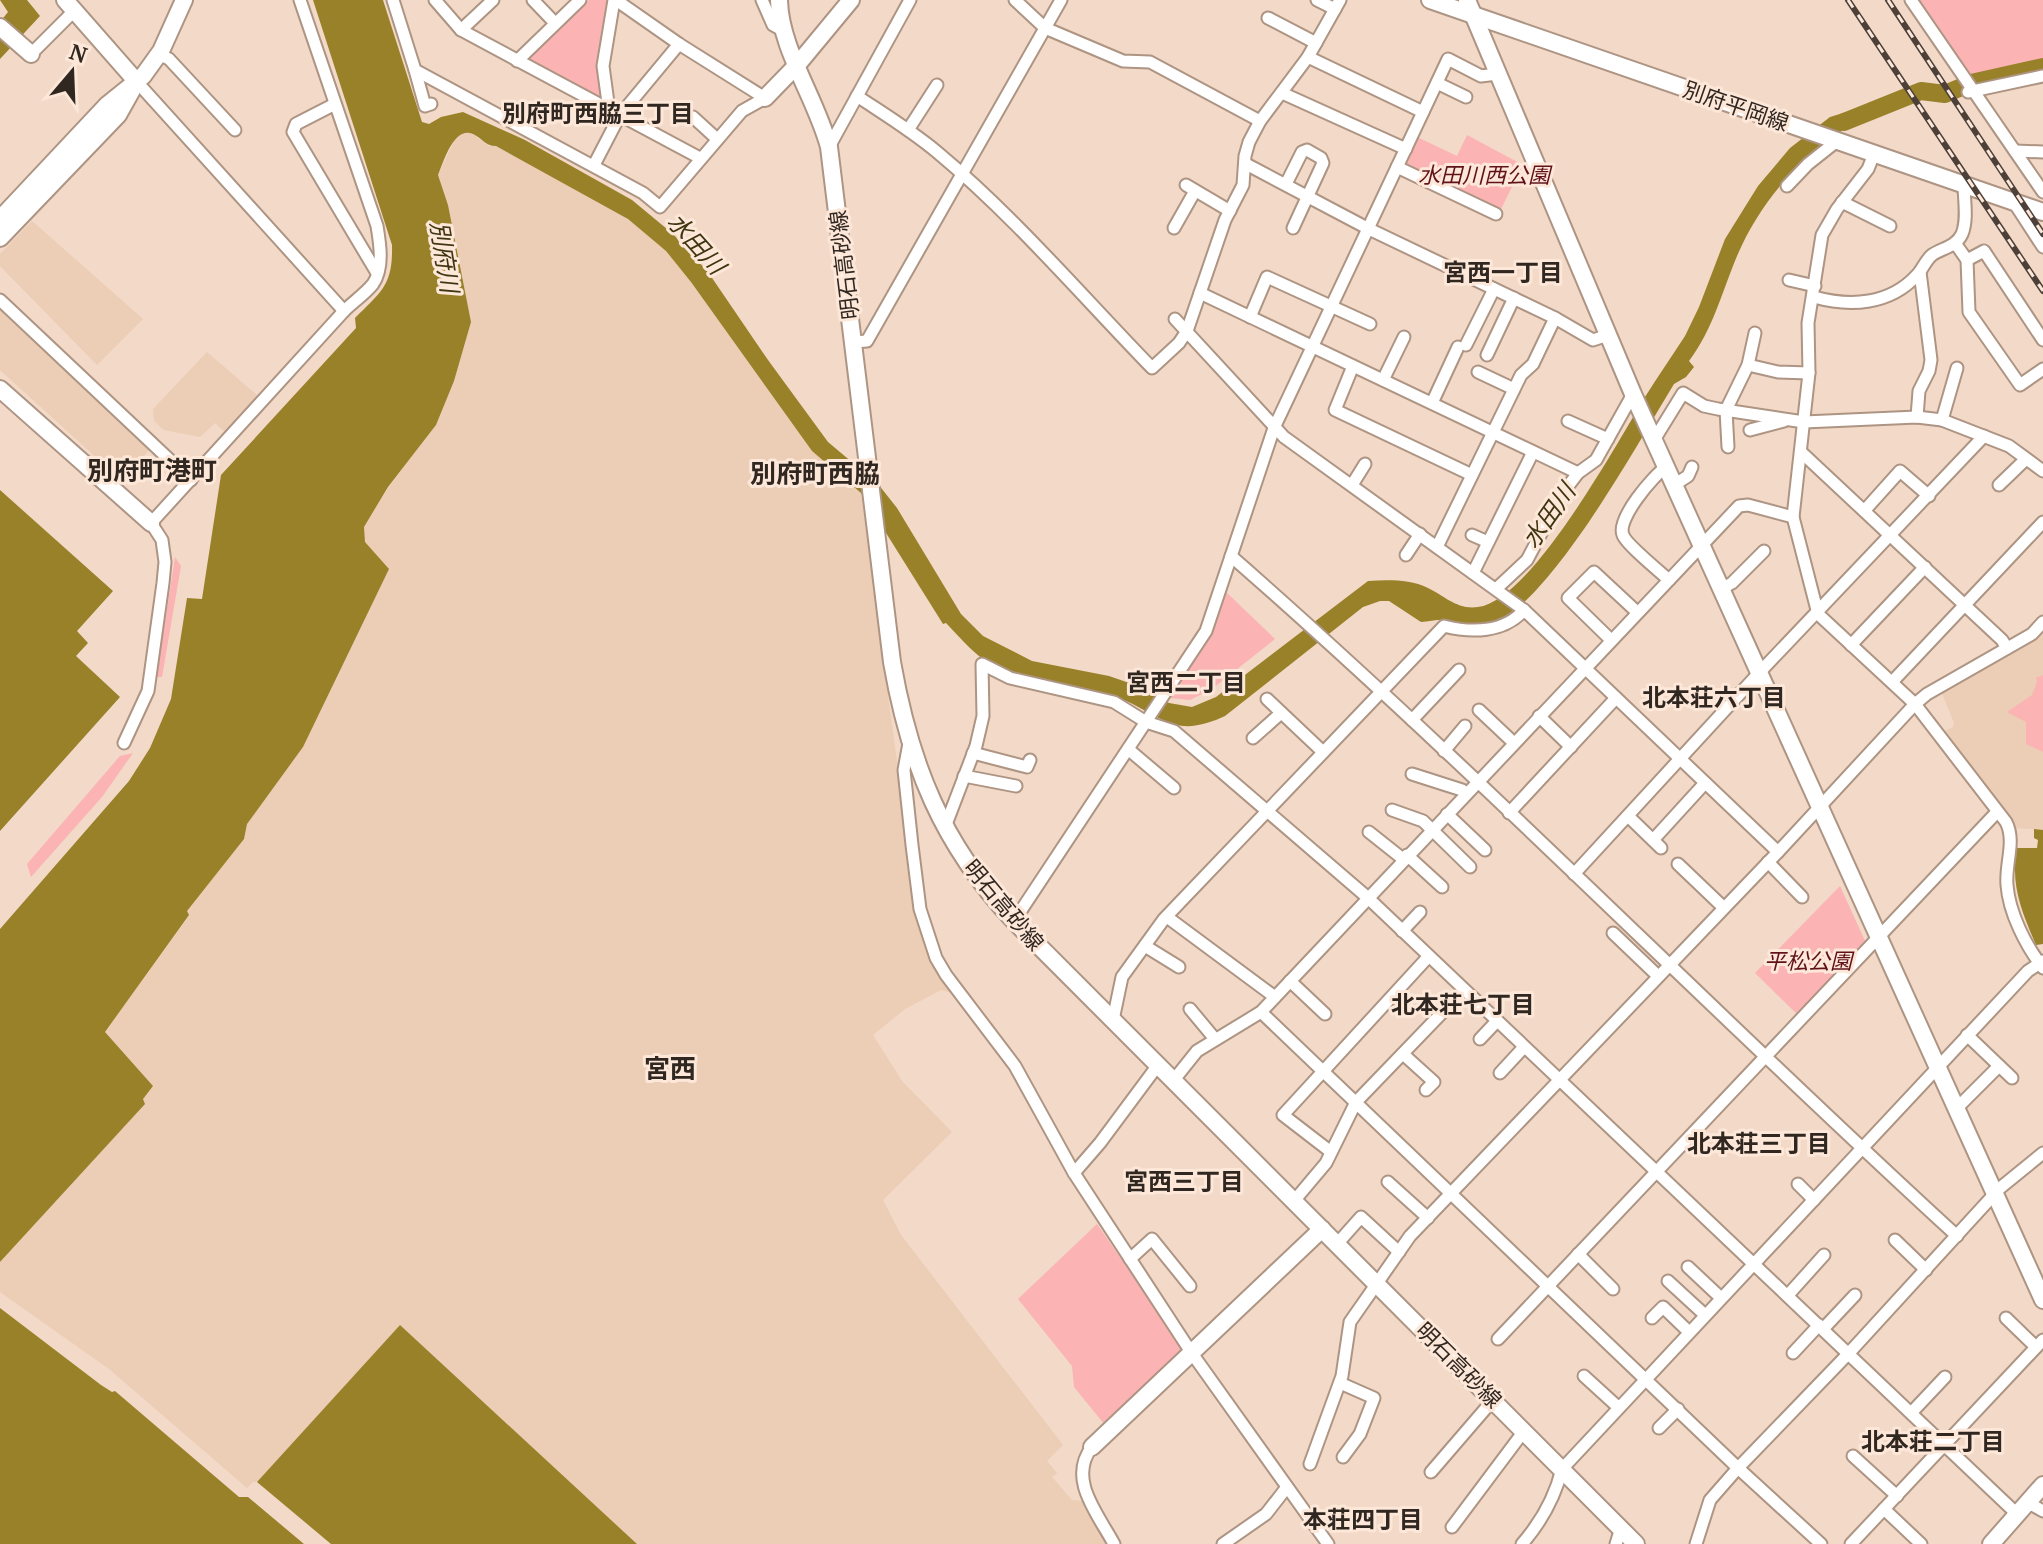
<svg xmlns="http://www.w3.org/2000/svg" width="2043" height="1544" font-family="'PT Serif','Noto Sans JP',serif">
	<rect width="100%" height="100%" fill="#f3d9c7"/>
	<g fill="#eccdb6">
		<path d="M462,133H471L489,146H496L601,203L628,219L666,251L691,282L812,451L861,493L917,911L956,994L941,990L905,1009L873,1035L902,1081L952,1132L883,1200L901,1235L1063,1445L1047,1461L1057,1473L1052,1477L1072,1500L1083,1501L1106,1544H637L400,1325L257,1482H253L247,1488L109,1369L0,1292V1262L145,1104L143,1099L153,1086L105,1032L189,916L186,911L244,839L247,824L303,747L365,542L364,527L388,488L436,425L454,381L471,322L448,205L438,175L455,139Z"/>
		<path d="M32,221L143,319L97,365L0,266V254Z"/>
		<path d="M0,295L154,445L121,480L0,370Z"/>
		<path d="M207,352L258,396L227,434L215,423L200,437L164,430L154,421L153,409Z"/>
		<path d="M2043,633V830L2016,828L1941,733L1953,727L1954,723L1941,691Z"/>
	</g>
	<g fill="#fbb3b3">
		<path d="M589,0H609L605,103L528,61L529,55Z"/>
		<path d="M1916,0H2043V63L1970,81Z"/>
		<path d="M1467,135L1523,165L1500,211L1404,165L1417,137L1457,156Z"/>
		<path d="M175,557L181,566L162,677H153L166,616Z"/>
		<path d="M1225,591L1275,639L1212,689L1190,700L1170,698L1208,641Z"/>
		<path d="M2043,675V752L2026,744V722L2007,712L2032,695L2037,682L2036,678Z"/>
		<path d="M133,753L102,797L31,877L27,864L120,756Z"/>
		<path d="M1840,886L1865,941L1799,1016L1755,973Z"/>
		<path d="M1097,1224L1181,1346L1179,1353L1105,1425L1074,1387L1072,1366L1018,1299Z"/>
	</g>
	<g fill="#988128">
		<path d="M0,0H27L40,16L0,59V22L8,12Z"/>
		<path d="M313,0H383L422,122L429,124L441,117L463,112L525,140L632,200L673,234L708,272L768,360L828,442L878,484L897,508L961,614L983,636L1032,661L1109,676L1135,685L1169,703L1192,707L1216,697L1368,581C1388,580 1409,579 1428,588C1445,596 1457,610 1478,607C1531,601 1617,443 1645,397C1658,376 1672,356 1685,336L1699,307L1725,239L1758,186L1790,148L1830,117L1856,109L1869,115C1811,144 1763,195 1737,256C1722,292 1713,329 1689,361L1694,367L1686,377L1674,384C1642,436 1546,612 1488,625C1473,628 1460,622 1446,620C1438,619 1429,622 1421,622L1389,601H1380L1363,607L1225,716C1212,722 1198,727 1183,726C1159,723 1139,704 1116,697C1079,685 1037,689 1002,671C979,660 963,641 946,623L943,624L861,493L812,451L691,282L666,251L628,219L496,146C485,146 482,138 473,134C454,126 444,161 438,175L448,205L471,322L454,381L436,425L388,487L364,527L365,542L389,569L303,747L247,824L244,839L187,911L189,915L105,1032L153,1086L143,1099L145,1104L0,1262V929L129,781L150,748L171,699L187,598L202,599L221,475L356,328L355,318C382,291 393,285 392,245Z"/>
		<path d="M0,490L113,591L77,631L88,643L76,656L120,697L0,831Z"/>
		<path d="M2034,829L2043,830V944L2036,945C2022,912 2010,885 2017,848H2037L2038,840L2034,838Z"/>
		<path d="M0,1308L101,1385L112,1392L115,1391L239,1497H248L304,1544H0Z"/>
		<path d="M400,1325L637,1544H331L257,1482Z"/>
	</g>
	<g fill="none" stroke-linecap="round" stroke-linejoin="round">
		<path stroke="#988128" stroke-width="18" d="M1844,122L1921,91L1945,94L1971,83L2043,67"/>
		<defs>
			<g id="street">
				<path d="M393,0L415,70L643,193L660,207L742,111L765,98L679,44L616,0"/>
				<path d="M435,0L461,30L700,158"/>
				<path d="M533,0L555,23"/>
				<path d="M762,0L773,25L782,30"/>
				<path d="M1015,0L1045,28L1123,61L1150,62L1260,121"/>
				<path d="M1317,0L1335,9"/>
				<path d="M1911,0L2043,192"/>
				<path d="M1268,18L1316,43"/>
				<path d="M461,30L493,0"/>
				<path d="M31,54L74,11"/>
				<path d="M159,54L169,59L235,130"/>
				<path d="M1308,57L1423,112"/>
				<path d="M517,61L580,0"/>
				<path d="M415,70L425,106L431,104"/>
				<path d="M137,82L344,311"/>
				<path d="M1437,83L1466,97"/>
				<path d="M1968,92L2043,76"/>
				<path d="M1282,93L1406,149"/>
				<path d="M857,96C884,114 912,131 937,152C1015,217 1081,295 1152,368L1179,343L1187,331L1225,220L1243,185L1245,156L1249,142L1260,121L1308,57L1340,0"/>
				<path d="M335,104L296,124L293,132L377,273"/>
				<path d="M609,110L603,66L614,0"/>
				<path d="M693,117L717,139"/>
				<path d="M908,130L937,85"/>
				<path d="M829,147L910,0"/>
				<path d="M2015,151L2043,152"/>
				<path d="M1874,154L1868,169L1837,209L1822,235L1808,323L1809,373L1793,517L1818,614L1915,704L2006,822C2016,841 2005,864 2007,885C2009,913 2026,946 2043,968"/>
				<path d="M1246,164L1369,229L1555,318L1593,340L1608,335"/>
				<path d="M594,165L620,115L679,44"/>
				<path d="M1397,167L1496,214"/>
				<path d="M1286,184L1302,152L1307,150L1321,158L1323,163L1293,228"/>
				<path d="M1186,185L1230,211"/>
				<path d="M1787,186L1808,164L1837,141"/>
				<path d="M2013,201L2043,247"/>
				<path d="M1842,202L1890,226"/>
				<path d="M1174,228L1195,191"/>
				<path d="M1955,243L1967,260L1969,312L2020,385L2043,369"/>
				<path d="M1967,260L1984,251L2043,340"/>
				<path d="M1789,280L1815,286"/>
				<path d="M1200,293L1578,473"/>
				<path d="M1814,297C1850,307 1890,305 1917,275C1923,269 1925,261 1932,255C1942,248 1956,247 1962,234C1968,220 1964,199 1964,185"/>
				<path d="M0,300L191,480"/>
				<path d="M1250,317L1267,277L1370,324"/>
				<path d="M1175,319L1284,437L1524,610L1778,852"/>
				<path d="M853,342L867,341L1061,0"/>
				<path d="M1466,345L1494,289"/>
				<path d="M1487,355L1514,298"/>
				<path d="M1748,365L1778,372L1809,373"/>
				<path d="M1353,366L1335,410L1472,475"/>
				<path d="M1478,372L1514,389"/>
				<path d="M1383,380L1404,337"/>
				<path d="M1432,403L1458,347"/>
				<path d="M1917,417L1919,391L1929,371L1931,360L1920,272"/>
				<path d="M1942,420L1957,368"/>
				<path d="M1568,421L1608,439"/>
				<path d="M1750,430L1784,421"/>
				<path d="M1654,440L1683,393L1704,406L1718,409L1804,422L1917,417L1942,420L2009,446L2043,471"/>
				<path d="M1728,447L1726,410L1748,365L1755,333"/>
				<path d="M1801,452L2002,640L2007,648"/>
				<path d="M1666,467C1654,475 1616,519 1623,535C1626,544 1659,571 1669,580"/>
				<path d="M1352,485L1365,464"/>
				<path d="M1674,485L1688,476L1692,467"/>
				<path d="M1999,485L2026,459"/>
				<path d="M1865,510L1900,471L1929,496"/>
				<path d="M1472,535L1488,542"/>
				<path d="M1437,547L1521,375L1533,364L1555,318"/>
				<path d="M1406,555L1420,534"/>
				<path d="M1231,556C1481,775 1713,1013 1957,1236"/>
				<path d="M1473,573L1533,452"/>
				<path d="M1496,589L1527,560L1562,494L1578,473L1596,460L1633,394"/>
				<path d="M1721,589L1732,583L1764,551"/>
				<path d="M1611,640L1568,598L1594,572L1637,612"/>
				<path d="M1851,645L1925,567"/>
				<path d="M1892,682L2043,522"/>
				<path d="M1267,699L1323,752"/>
				<path d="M1479,710L1514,743"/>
				<path d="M1539,716L1571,747"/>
				<path d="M1412,720L1459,670"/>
				<path d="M1253,738L1281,713"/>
				<path d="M124,743L148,691L163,583L165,562L162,540L151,523L344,311C353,302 365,294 373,284C384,268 380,244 377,226L300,0"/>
				<path d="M909,743L904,770L912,845L920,909L936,958L946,975L1015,1066L1074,1173L1191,1352L1328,1544"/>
				<path d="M1128,749L1174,788"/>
				<path d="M1444,751L1465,726"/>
				<path d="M973,753L1027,767L1030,760"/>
				<path d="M1412,774L1462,790L1466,794"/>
				<path d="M964,776L1016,786"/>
				<path d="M1392,810L1423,821L1470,867"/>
				<path d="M1509,813L1616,698"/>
				<path d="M1447,814L1485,850"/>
				<path d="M1628,816L1661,848"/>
				<path d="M945,827L976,746L983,716L982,664L1010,678L1114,702L1146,722L1174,731L1367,897L2017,1514"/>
				<path d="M1369,832L1403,859"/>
				<path d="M1653,840L1705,783"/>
				<path d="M1407,855L1442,887"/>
				<path d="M1768,862L1802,897"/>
				<path d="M1678,864L1723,907"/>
				<path d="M1574,874L1758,674L1984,436"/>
				<path d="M1167,917L1275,997"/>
				<path d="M1014,921L1206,631L1274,428L1448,59L1481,76L1497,74"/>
				<path d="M1402,931L1420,912"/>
				<path d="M1613,933L1658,976"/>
				<path d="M1145,946L1179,967"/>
				<path d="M1290,981L1325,1014"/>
				<path d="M1190,1009L1215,1039"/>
				<path d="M1261,1012L1738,1468L1821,1544"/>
				<path d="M1113,1020L1122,977L1164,919L1444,626C1471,633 1504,633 1524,610"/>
				<path d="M1967,1035L2012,1078"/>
				<path d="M1480,1039L1497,1021"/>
				<path d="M1403,1054L1434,1082L1426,1090"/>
				<path d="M1500,1073L1524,1047"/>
				<path d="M1173,1081L1197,1051L1261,1012L1739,506L1748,505L1793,517"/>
				<path d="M1956,1109L1999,1066"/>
				<path d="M1331,1152L1283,1115L1429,956"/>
				<path d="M1074,1173L1100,1143L1158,1065"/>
				<path d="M1388,1182L1428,1218"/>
				<path d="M1798,1184L1814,1200"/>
				<path d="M1294,1201L1326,1163L1356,1102L1464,990"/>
				<path d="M1895,1240L1926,1270"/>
				<path d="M1337,1244L1361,1217L1399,1252"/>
				<path d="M1578,1254L1613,1289"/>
				<path d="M1130,1259L1152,1239L1190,1286"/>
				<path d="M1688,1267L1721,1298"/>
				<path d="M1668,1281L1705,1315"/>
				<path d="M1788,1295L1824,1255"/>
				<path d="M1652,1318L1663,1307L1689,1332"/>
				<path d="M2006,1318L2036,1347"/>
				<path d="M1823,1329L1855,1295"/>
				<path d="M1498,1339L1997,812"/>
				<path d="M1793,1353L1819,1325"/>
				<path d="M1584,1376L1618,1407"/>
				<path d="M1340,1383L1374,1398L1360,1434L1343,1457"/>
				<path d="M1912,1412L1945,1377"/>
				<path d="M1659,1428L1678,1409"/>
				<path d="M1092,1447C1067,1479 1098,1514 1114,1544"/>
				<path d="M1853,1456L1897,1496"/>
				<path d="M1310,1464L1342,1376L1350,1322L1410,1236L1778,852L1915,704L1927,694L2032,634L2043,622"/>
				<path d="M1431,1472L1493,1400"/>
				<path d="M2027,1502L2043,1511"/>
				<path d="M1884,1509L1921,1544"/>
				<path d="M1452,1527L1524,1431"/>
				<path d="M1223,1544L1266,1514L1287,1487"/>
				<path d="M1522,1544C1542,1521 1555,1497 1562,1469L2028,971L2043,961"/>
				<path d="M1616,1544L1621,1528"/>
				<path d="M1696,1544L1710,1500L1738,1468L1849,1353L2000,1188L2043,1153"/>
				<path d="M1851,1544L2043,1340"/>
			</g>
			<g id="secondary">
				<path d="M65,0L137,82"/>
				<path d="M779,0C780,49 816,98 829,147L892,662C910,765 942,844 1014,921L1636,1544"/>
				<path d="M1430,0L2043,212"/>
				<path d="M1467,0L1633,394L2043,1300"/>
				<path d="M0,27L31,54"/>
				<path d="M765,98L798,64L851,0"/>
				<path d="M0,219L107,105L143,76L161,51L184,0"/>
				<path d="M0,238L118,115L132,90"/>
				<path d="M0,389L151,523"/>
				<path d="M1092,1447L1322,1229"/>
				<path d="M1991,1544L2043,1485"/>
			</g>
		</defs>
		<use href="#street" stroke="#ad9483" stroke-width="15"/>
		<use href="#secondary" stroke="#ad9483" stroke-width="20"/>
		<use href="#street" stroke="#fff" stroke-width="11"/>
		<use href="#secondary" stroke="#fff" stroke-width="16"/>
		<defs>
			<g id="rail">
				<path d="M1848,0L2043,291"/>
				<path d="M1888,0L2043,234"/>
			</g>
		</defs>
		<use href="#rail" stroke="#4d4039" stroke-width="6"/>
		<use href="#rail" stroke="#fce7d8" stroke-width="3" stroke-dasharray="9" stroke-linecap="butt"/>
	</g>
	<g text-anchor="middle" stroke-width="6" stroke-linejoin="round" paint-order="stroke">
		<g font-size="22" fill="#312721" stroke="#fce7d8">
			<text transform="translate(1736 106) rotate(19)" y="8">別府平岡線</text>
			<text transform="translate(844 265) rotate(-97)" y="8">明石高砂線</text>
			<text transform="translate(1004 905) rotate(50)" y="8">明石高砂線</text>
			<text transform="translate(1459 1365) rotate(45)" y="8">明石高砂線</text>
		</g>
		<g font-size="22" font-style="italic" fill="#60111b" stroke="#fce7d8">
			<text x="1484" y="183">水田川西公園</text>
			<text x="1808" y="969">平松公園</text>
		</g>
		<g font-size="24" font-weight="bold" fill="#312721" stroke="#fce7d8">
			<text x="598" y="122">別府町西脇三丁目</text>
			<text x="1503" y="281">宮西一丁目</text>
			<text x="1186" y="691">宮西二丁目</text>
			<text x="1714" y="706">北本荘六丁目</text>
			<text x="1463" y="1013">北本荘七丁目</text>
			<text x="1759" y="1152">北本荘三丁目</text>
			<text x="1184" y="1190">宮西三丁目</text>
			<text x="1933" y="1450">北本荘二丁目</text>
			<text x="1363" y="1528">本荘四丁目</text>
		</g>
		<g font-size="24" font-style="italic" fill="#3f3510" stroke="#fce7d8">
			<text transform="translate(696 244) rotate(48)" y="8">水田川</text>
			<text transform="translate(444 257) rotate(81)" y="8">別府川</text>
			<text transform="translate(1549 516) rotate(-55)" y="8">水田川</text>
		</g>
		<g font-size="26" font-weight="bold" fill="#312721" stroke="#fce7d8">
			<text x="152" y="480">別府町港町</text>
			<text x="815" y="483">別府町西脇</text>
			<text x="670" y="1078">宮西</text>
		</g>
	</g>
	<g transform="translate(72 72) rotate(19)" stroke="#fce7d8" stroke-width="6" paint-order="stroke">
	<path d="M0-6L14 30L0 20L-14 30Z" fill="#312721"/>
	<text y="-12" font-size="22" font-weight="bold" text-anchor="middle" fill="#312721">N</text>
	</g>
</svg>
